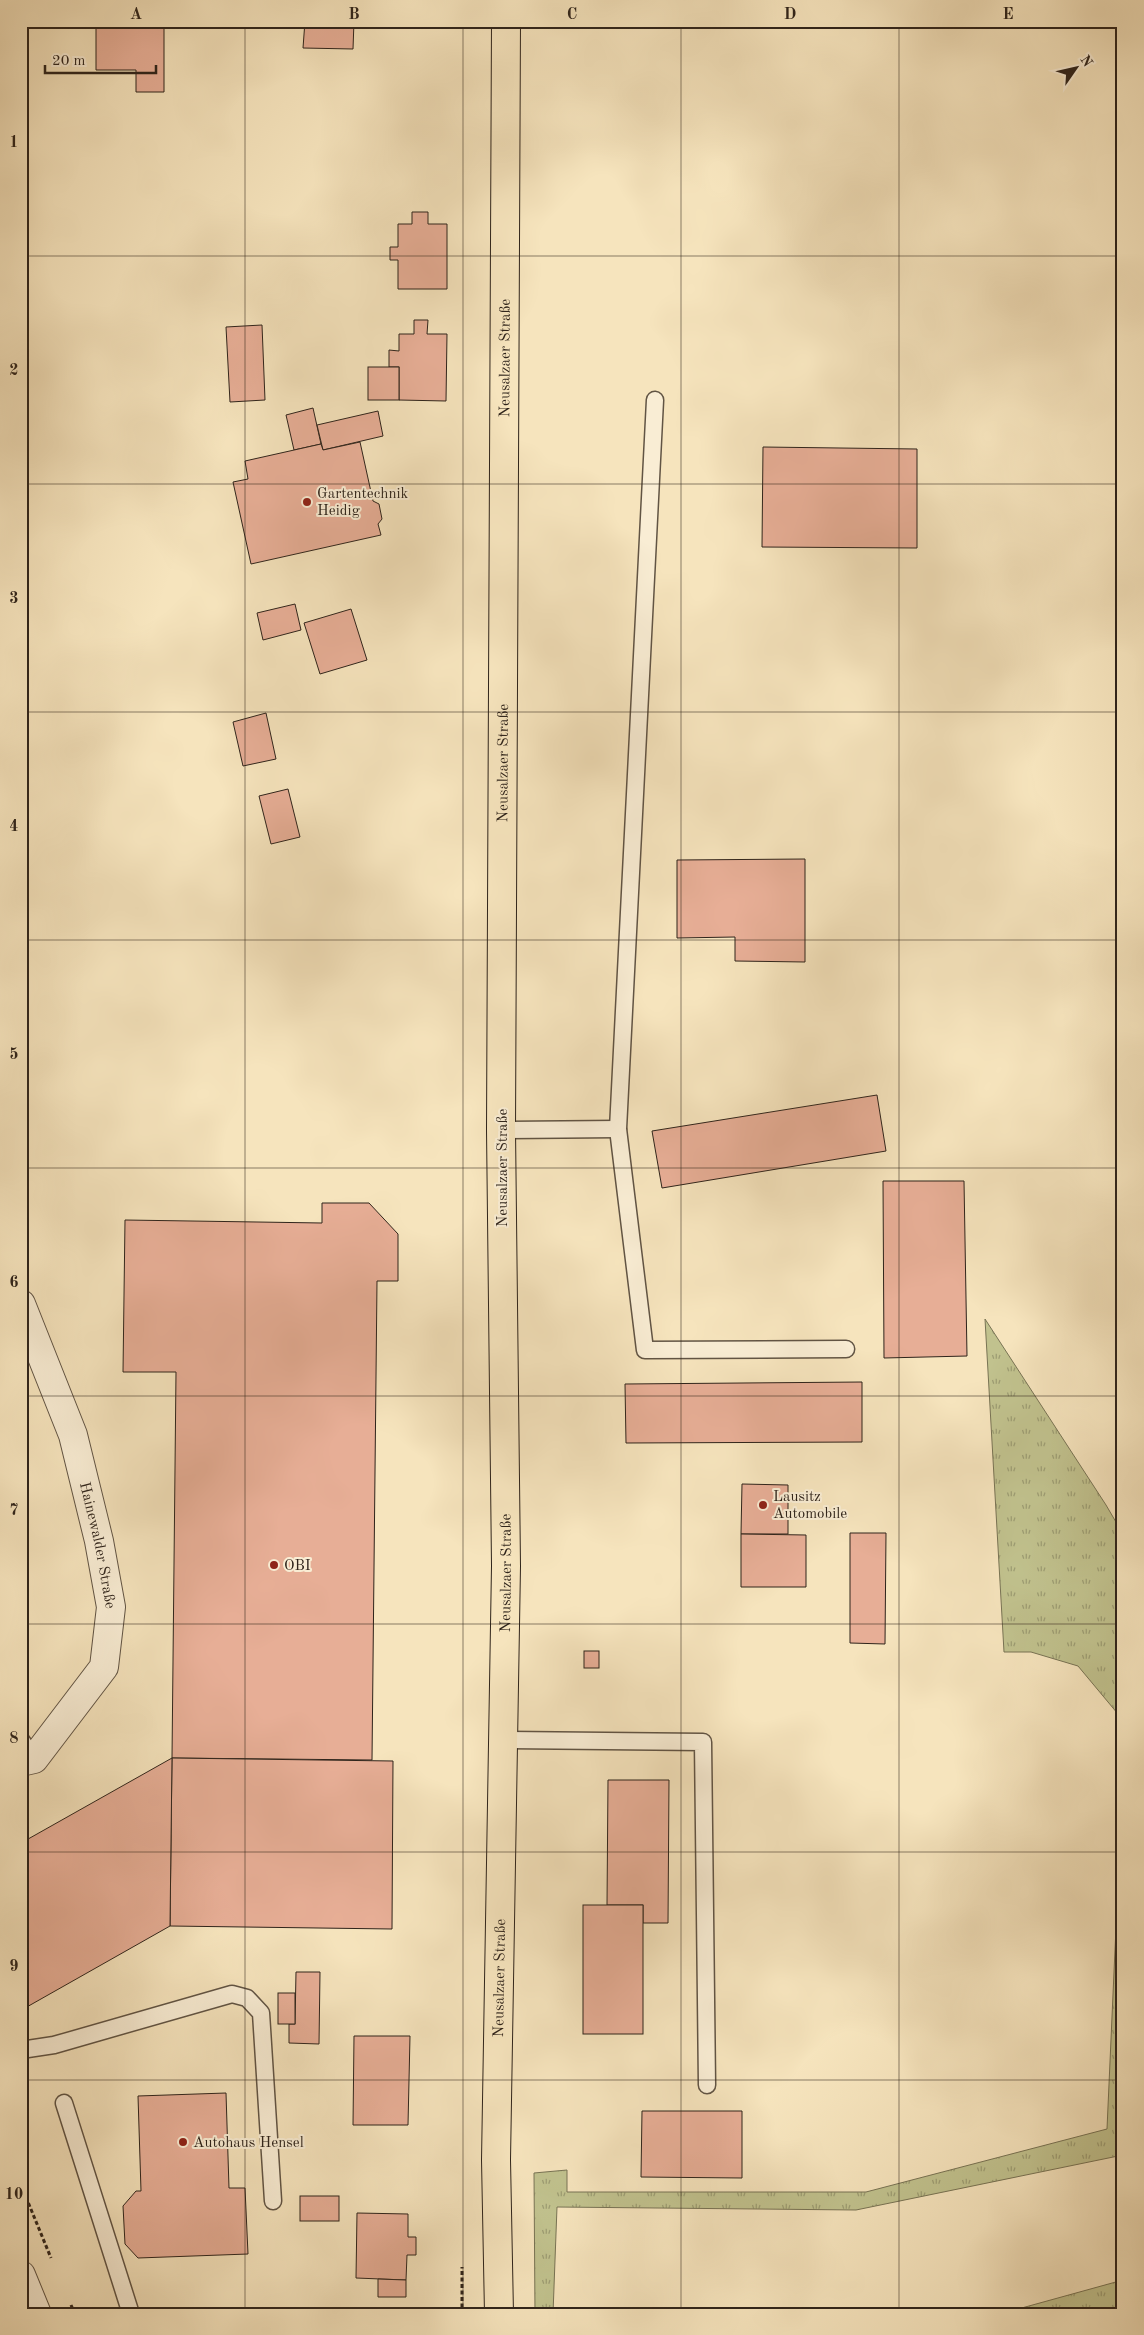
<svg xmlns="http://www.w3.org/2000/svg" width="1144" height="2335" font-family="'Old Standard TT',serif">
	<defs>
		<pattern id="grass-tufts" width="24" height="20" patternUnits="userSpaceOnUse" patternTransform="scale(1.25)"><rect width="24" height="20" fill="#c1c28e"/><path d="M3 7l-1-3M5 7V3M7 7l1-3M15 17l-1-3M17 17v-4M19 17l1-3" fill="none" stroke="#9d9d73"/></pattern>
	</defs>
	<rect width="100%" height="100%" fill="#f6e4bd"/>
	<filter id="stains"><feTurbulence type="fractalNoise" baseFrequency=".004" numOctaves="4"/><feColorMatrix values="0 0 0 0 .2 0 0 0 0 .09 0 0 0 0 .02 0 0 0 .5 -.17"/></filter>
	<radialGradient id="worn" r=".72"><stop offset=".6" stop-color="#630" stop-opacity="0"/><stop offset="1" stop-color="#630" stop-opacity=".3"/></radialGradient>
	<g fill="url(#grass-tufts)" stroke="#787354">
		<path d="M985,1319L1106,1505L1123,1534V1720L1078,1666L1031,1652H1004Z"/>
		<path d="M1123,1771V2155L856,2210L557,2207L553,2314H535L534,2173L567,2170V2192H866L1107,2129Z"/>
		<path d="M1123,2280V2314H1000Z"/>
	</g>
	<g fill="#e7ae96" stroke="#2f241b">
		<path d="M96,21H164V92H136V70H96Z"/>
		<path d="M305,21H354L353,49L303,48Z"/>
		<path d="M412,212H428V224H447V289H398V260H390V247H398V224H412Z"/>
		<path d="M414,320H428L427,334H447L446,401L399,400V367H389V350L399,351V334H414Z"/>
		<path d="M262,325L265,400L230,402L226,327Z"/>
		<rect x="368" y="367" width="31" height="33"/>
		<path d="M313,408L321,444L294,450L286,415Z"/>
		<path d="M378,411L383,436L323,450L317,425Z"/>
		<path d="M360,442L373,501L379,504L382,519L378,524L381,535L251,564L233,482L248,479L245,461L321,444L323,450Z"/>
		<path d="M763,447L917,449V548L762,547Z"/>
		<path d="M295,604L301,630L263,640L257,613Z"/>
		<path d="M351,609L367,660L320,674L304,623Z"/>
		<path d="M266,713L276,759L243,766L233,722Z"/>
		<path d="M288,789L300,837L271,844L259,796Z"/>
		<path d="M805,859V962L735,961V937L677,938V860Z"/>
		<path d="M877,1095L886,1151L662,1188L652,1131Z"/>
		<path d="M883,1181H964L967,1356L884,1358Z"/>
		<path d="M322,1203H369L398,1234V1281H377L372,1760L172,1758L176,1372H123L125,1220L322,1223Z"/>
		<path d="M862,1382V1442L626,1443L625,1384Z"/>
		<path d="M742,1484L788,1485V1534H741Z"/>
		<path d="M850,1533H886L885,1644L850,1643Z"/>
		<path d="M741,1534L806,1535V1587H741Z"/>
		<rect x="584" y="1651" width="15" height="17"/>
		<path d="M172,1758L393,1761L392,1929L170,1926Z"/>
		<path d="M172,1758L170,1926L25,2008L21,2001V1843Z"/>
		<path d="M608,1780H669L668,1923H643V1905H607Z"/>
		<rect x="583" y="1905" width="60" height="129"/>
		<path d="M296,1972H320L319,2044L289,2043V2024H295Z"/>
		<rect x="278" y="1993" width="17" height="31"/>
		<path d="M354,2036H410L408,2125H353Z"/>
		<path d="M226,2093L229,2188H245L248,2254L138,2258L125,2244L123,2206L136,2191H141L138,2096Z"/>
		<path d="M642,2111H742V2178L641,2177Z"/>
		<rect x="300" y="2196" width="39" height="25"/>
		<path d="M357,2213L408,2214V2237H416V2255H407L406,2280L356,2278Z"/>
		<path d="M378,2279L406,2280V2297H378Z"/>
	</g>
	<g fill="none" stroke-linecap="round" stroke-linejoin="round">
		<defs>
			<g id="service">
				<path d="M655,400L618,1129L645,1350L846,1349"/>
				<path d="M501,1130L618,1129"/>
				<path d="M21,1740L34,1759"/>
				<path d="M503,1740L703,1742L707,2085"/>
				<path d="M21,2050L54,2045L232,1994L247,1998L261,2013L273,2201"/>
				<path d="M64,2103L131,2314"/>
			</g>
			<g id="minor">
				<path id="s1" d="M21,1304L73,1435L99,1541L111,1607L104,1667L34,1759L21,1762"/>
				<path d="M21,2275L37,2314"/>
			</g>
			<g id="primary">
				<path id="s2" d="M499,2314L496,2160L506,1566L501,1130L506,21"/>
			</g>
		</defs>
		<use href="#service" stroke="#615444" stroke-width="19"/>
		<use href="#minor" stroke="#615444" stroke-width="30"/>
		<use href="#primary" stroke="#2f241b" stroke-width="30"/>
		<g stroke="#2f241b" stroke-width="3" stroke-dasharray="4 2.5" stroke-linecap="butt">
			<path d="M21,2185L51,2258"/>
			<path d="M71,2305L75,2314"/>
			<path d="M462,2314V2267"/>
		</g>
		<use href="#service" stroke="#f9edd4" stroke-width="16"/>
		<use href="#minor" stroke="#f9edd4" stroke-width="28"/>
		<use href="#primary" stroke="#f6e4bd" stroke-width="28"/>
	</g>
	<path fill="none" stroke="#2f241b" stroke-width="1" stroke-opacity="0.55" d="M245,21V2314M463,21V2314M681,21V2314M899,21V2314M21,256H1123M21,484H1123M21,712H1123M21,940H1123M21,1168H1123M21,1396H1123M21,1624H1123M21,1852H1123M21,2080H1123"/>
	<g fill="#8f2418" stroke="#f9edd4" stroke-width="2">
		<circle cx="307" cy="502" r="5"/>
		<circle cx="763" cy="1505" r="5"/>
		<circle cx="274" cy="1565" r="5"/>
		<circle cx="183" cy="2142" r="5"/>
	</g>
	<g text-anchor="middle" stroke-width="4" stroke-linejoin="round" paint-order="stroke">
		<g font-size="15" fill="#2f241b" stroke="#f9edd4">
			<text dy="5" stroke="none"><textPath href="#s2" startOffset="1956">Neusalzaer Straße</textPath></text>
			<text dy="5" stroke="none"><textPath href="#s2" startOffset="1551">Neusalzaer Straße</textPath></text>
			<text transform="translate(502 1168) rotate(-90)" y="5">Neusalzaer Straße</text>
			<text dy="5" stroke="none"><textPath href="#s1" startOffset="254">Hainewalder Straße</textPath></text>
			<text dy="5" stroke="none"><textPath href="#s2" startOffset="741">Neusalzaer Straße</textPath></text>
			<text dy="5" stroke="none"><textPath href="#s2" startOffset="336">Neusalzaer Straße</textPath></text>
		</g>
		<g font-size="15" fill="#2f241b" stroke="#f9edd4" text-anchor="start">
			<text x="317" y="498">Gartentechnik<tspan x="317" dy="17">Heidig</tspan></text>
			<text x="773" y="1501">Lausitz<tspan x="773" dy="17">Automobile</tspan></text>
			<text x="284" y="1570">OBI</text>
			<text x="193" y="2147">Autohaus Hensel</text>
		</g>
	</g>
	<rect width="1144" height="2335" fill="none" stroke="#f6e4bd" stroke-width="55"/>
	<g transform="translate(1076 68) rotate(56)" stroke="#f9edd4" stroke-width="4" paint-order="stroke">
	<path d="M0-4L9 19L0 12L-9 19Z" fill="#2f241b"/>
	<text y="-8" font-size="14" font-weight="bold" text-anchor="middle" fill="#2f241b">N</text>
	</g>
	<path d="M45 65v8h111v-8" fill="none" stroke="#2f241b" stroke-width="2.5"/>
	<text x="52" y="65" font-size="15" fill="#2f241b" stroke="#f9edd4" stroke-width="4" paint-order="stroke">20 m</text>
	<rect x="28" y="28" width="1088" height="2280" fill="none" stroke="#2f241b" stroke-width="2"/>
	<g font-size="16" text-anchor="middle" font-weight="bold" fill="#2f241b">
		<text x="136" y="19">A</text>
		<text x="354" y="19">B</text>
		<text x="572" y="19">C</text>
		<text x="790" y="19">D</text>
		<text x="1008" y="19">E</text>
		<text x="14" y="147">1</text>
		<text x="14" y="375">2</text>
		<text x="14" y="603">3</text>
		<text x="14" y="831">4</text>
		<text x="14" y="1059">5</text>
		<text x="14" y="1287">6</text>
		<text x="14" y="1515">7</text>
		<text x="14" y="1743">8</text>
		<text x="14" y="1971">9</text>
		<text x="14" y="2199">10</text>
	</g>
	<rect width="100%" height="100%" filter="url(#stains)"/>
	<rect width="100%" height="100%" fill="url(#worn)"/>
</svg>
